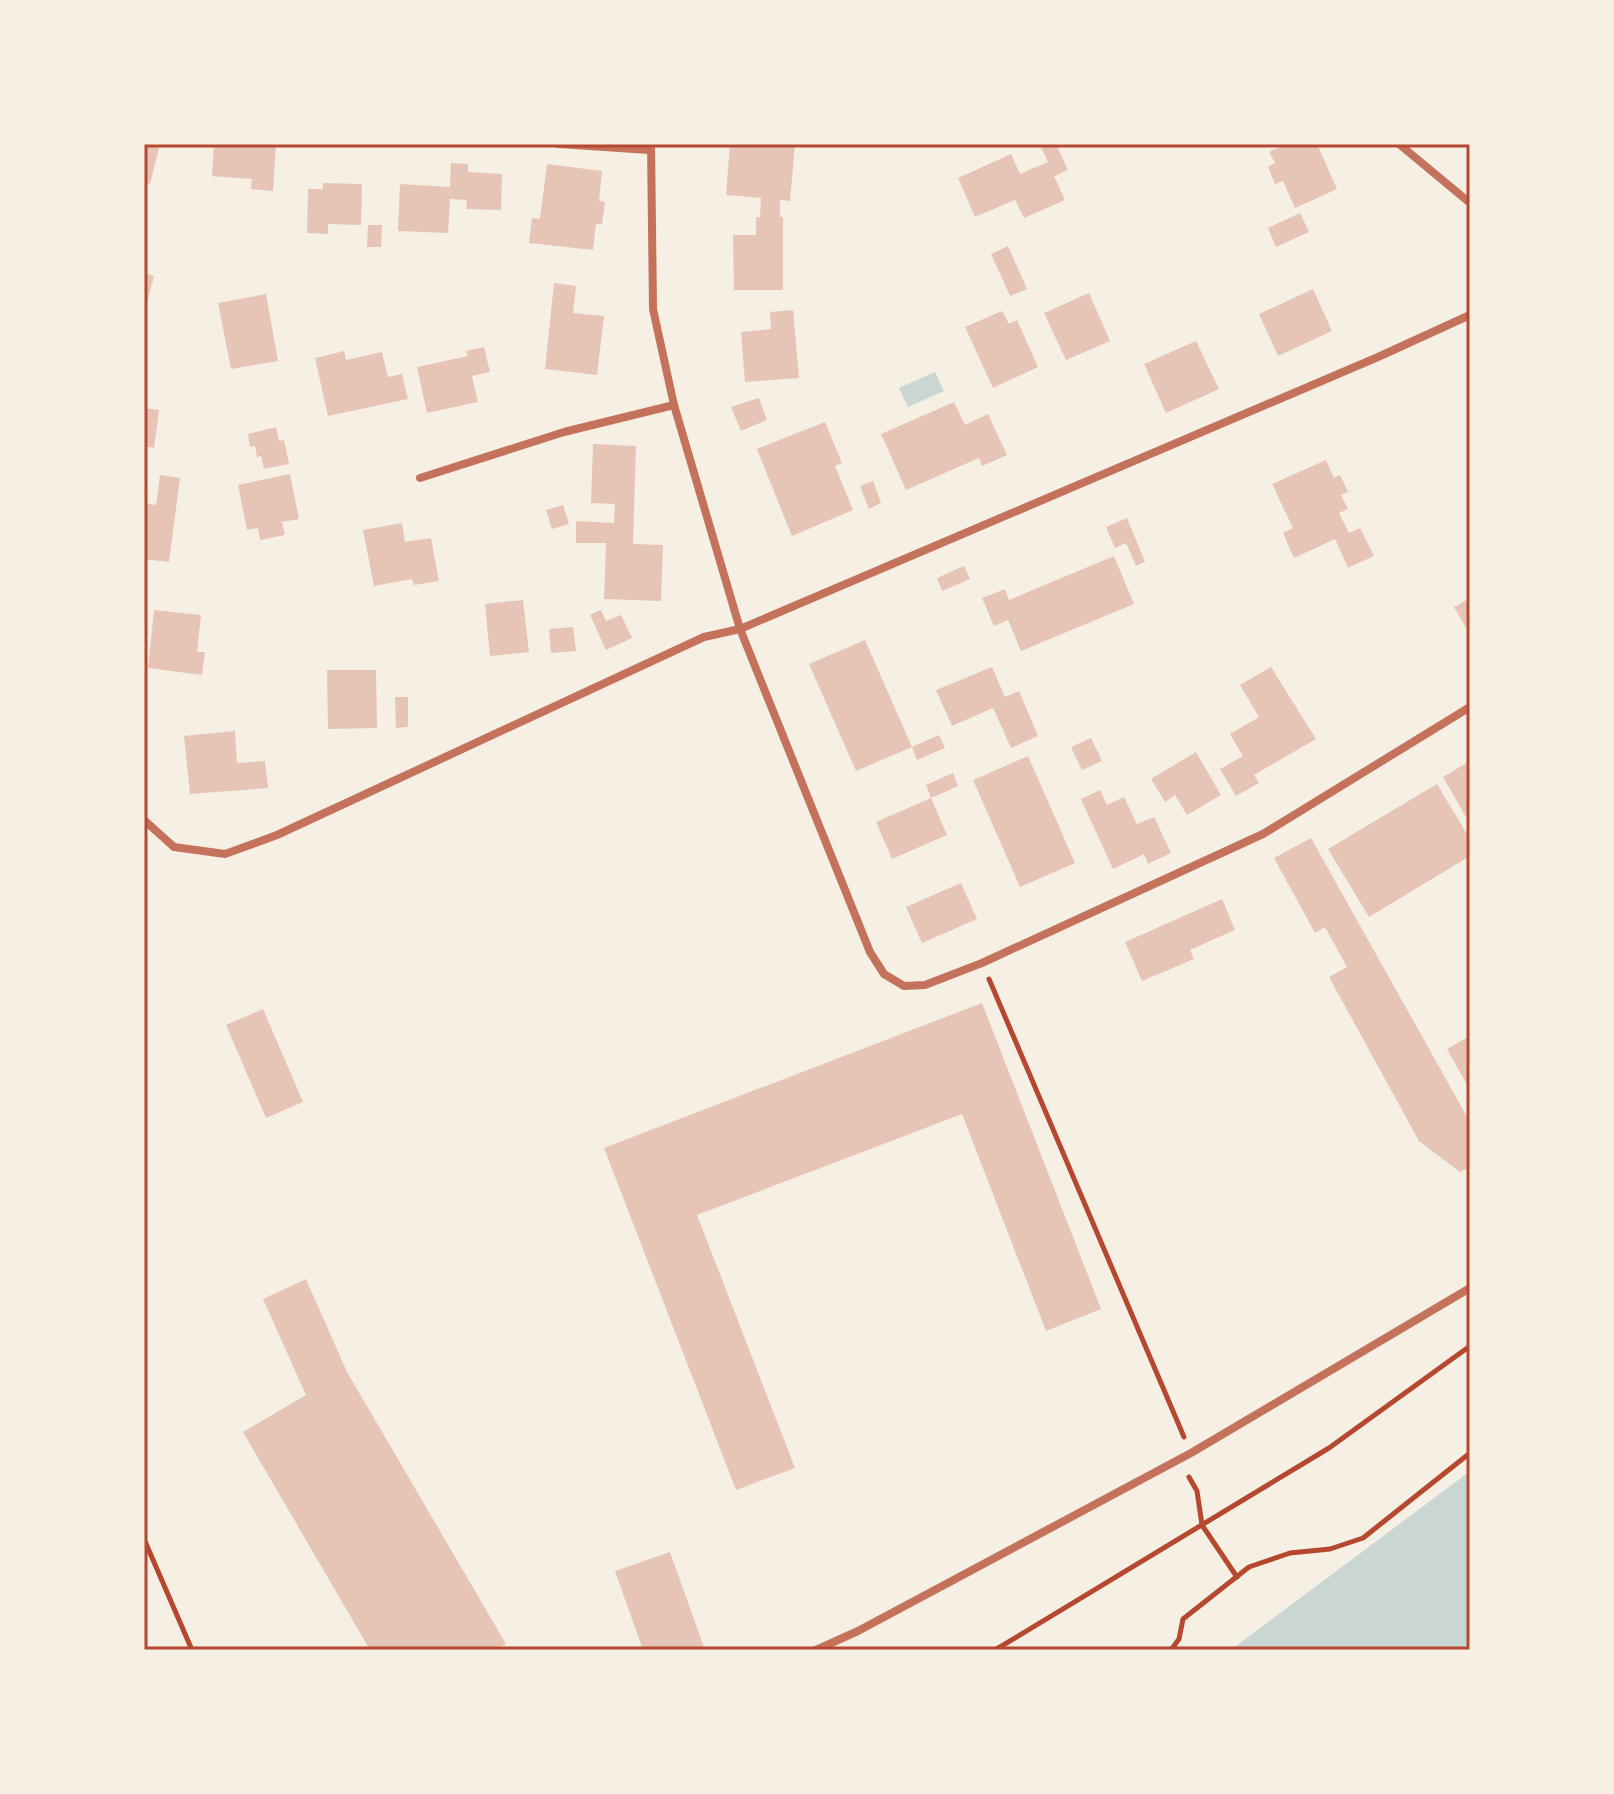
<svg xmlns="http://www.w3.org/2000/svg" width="1614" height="1794" font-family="'Noto Serif',serif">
	<rect width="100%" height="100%" fill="#f6efe4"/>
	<g fill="#c9d6d2">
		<path d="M935,372L944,391L908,407L899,388Z"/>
		<path d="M1470,1471V1650H1231L1461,1478Z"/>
	</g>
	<g fill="#e6c5b7">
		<path d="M144,144H160L150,184L144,183Z"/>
		<path d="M214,144H276L273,191L251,189L252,179L212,176Z"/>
		<path d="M730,144H795L790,201L780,200V217H783V290H734L733,235H756V217H760L761,198L726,195Z"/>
		<path d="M1043,144H1056L1068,170L1054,176L1065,200L1024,218L1015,200L975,217L958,178L1011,154L1020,174L1048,162L1040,145Z"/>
		<path d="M1287,144H1317L1337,189L1295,208L1283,181L1275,184L1268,167L1275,163L1269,152Z"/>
		<path d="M451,163L468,164V172L502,174L501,210L466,209L467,200L450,199L448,233L398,231L400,184L450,187Z"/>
		<path d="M547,164L602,171L599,201L605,202L602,224H596L593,250L529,243L532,218L540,219Z"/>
		<path d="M323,183L362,184L361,225L328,224V234L307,233L308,189H323Z"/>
		<path d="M1300,213L1309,232L1276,247L1268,228Z"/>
		<path d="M368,225H382L381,247H367Z"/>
		<path d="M1008,246L1027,289L1010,296L991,254Z"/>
		<path d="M144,273L154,276L145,310H144Z"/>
		<path d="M554,283L576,286L573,313L604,316L597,375L545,369Z"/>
		<path d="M1313,289L1332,331L1278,356L1259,314Z"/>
		<path d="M1089,293L1110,341L1066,360L1044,313Z"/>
		<path d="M266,294L278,361L231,369L218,303Z"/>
		<path d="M793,310L799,378L745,382L741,332L771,329L770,312Z"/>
		<path d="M1002,311L1009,324L1017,320L1038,367L993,388L965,327Z"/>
		<path d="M1196,341L1219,389L1166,413L1144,364Z"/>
		<path d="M484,347L490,372L472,376L478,402L427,413L417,367L468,356L466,351Z"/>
		<path d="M344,351L346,360L382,352L388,377L402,374L408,399L328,416L315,358Z"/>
		<path d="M759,398L767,420L741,431L731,407Z"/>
		<path d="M954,402L965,425L988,414L1007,455L982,466L979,458L906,490L881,434Z"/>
		<path d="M144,408L159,410L154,448L144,446Z"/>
		<path d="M825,422L842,463L835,466L853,510L792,536L757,449Z"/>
		<path d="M276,427L279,441L284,440L289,464L264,469L261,456L257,457L255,446L250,447L248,434Z"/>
		<path d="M593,444L636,446L633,544L663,545L661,601L604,599L606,543H576V521L614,523L615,504L591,503Z"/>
		<path d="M1326,460L1334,478L1340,475L1348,492L1341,495L1348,509L1339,513L1349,533L1360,528L1374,556L1348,568L1335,539L1294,558L1283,533L1293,528L1272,484Z"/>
		<path d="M290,474L299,519L282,522L285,535L260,540L258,528L247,530L238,485Z"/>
		<path d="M160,475L180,478L169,562L144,559V503L156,505Z"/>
		<path d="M873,481L881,503L869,509L860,486Z"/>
		<path d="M563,505L569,524L552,529L546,510Z"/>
		<path d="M1127,518L1145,562L1136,566L1126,543L1115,548L1106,527Z"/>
		<path d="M402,523L405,542L431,538L439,581L414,585L412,579L374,586L363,530Z"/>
		<path d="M1114,556L1134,604L1021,651L1008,620L994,626L982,598L1005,589L1009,600Z"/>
		<path d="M964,566L970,579L942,591L937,578Z"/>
		<path d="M1470,598V635L1454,607Z"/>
		<path d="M523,600L529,652L490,656L485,604Z"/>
		<path d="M154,610L201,615L197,652H205L202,675L148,668Z"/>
		<path d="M601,610L606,621L621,615L632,638L606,650L590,615Z"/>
		<path d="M573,627L576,651L551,653L549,629Z"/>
		<path d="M865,640L912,747L856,771L809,664Z"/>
		<path d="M992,667L1005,697L1019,691L1038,736L1011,748L993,708L952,726L936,690Z"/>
		<path d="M1271,667L1316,739L1254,775L1259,783L1236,796L1220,769L1243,756L1230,734L1259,717L1240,685Z"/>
		<path d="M327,670H376L377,728L328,729Z"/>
		<path d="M395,697H408V727L396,728Z"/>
		<path d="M235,731L237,763L265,761L268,788L190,794L184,736Z"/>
		<path d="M939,735L945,748L917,760L912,747Z"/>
		<path d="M1091,738L1102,761L1082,770L1071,747Z"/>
		<path d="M1196,752L1221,795L1187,815L1175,795L1165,802L1151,779Z"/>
		<path d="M1028,756L1075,863L1020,887L973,780Z"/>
		<path d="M1470,761V824L1443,777Z"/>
		<path d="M953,773L958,786L931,798L926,785Z"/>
		<path d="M1437,784L1470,839V856L1369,917L1328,849Z"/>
		<path d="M1100,790L1107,805L1124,797L1137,824L1154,817L1171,853L1148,864L1144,854L1113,869L1081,799Z"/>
		<path d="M931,798L947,835L892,859L876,822Z"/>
		<path d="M1311,838L1470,1122V1167L1460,1172L1419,1141L1329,977L1347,967L1325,927L1315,933L1274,858Z"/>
		<path d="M961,883L977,919L922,943L906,907Z"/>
		<path d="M1222,899L1235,930L1190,950L1194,959L1142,981L1125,942Z"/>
		<path d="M982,1003L1101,1309L1046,1331L962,1114L697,1215L795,1468L736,1490L604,1148Z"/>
		<path d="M263,1009L303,1102L266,1118L226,1025Z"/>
		<path d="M1470,1036V1090L1447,1049Z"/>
		<path d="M306,1279L347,1372L506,1644L494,1650H370L243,1432L306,1395L263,1299Z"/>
		<path d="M670,1552L705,1650H643L615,1571Z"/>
	</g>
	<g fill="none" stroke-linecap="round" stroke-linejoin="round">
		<g stroke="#b5482f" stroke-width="5">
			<path d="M989,979L1184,1437"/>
			<path d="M1189,1477L1197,1491L1202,1525L1237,1577"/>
			<path d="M144,1539L192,1650"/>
			<path d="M995,1650L1329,1448L1470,1346"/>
			<path d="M1171,1650L1179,1639L1183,1619L1249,1567L1290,1553L1330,1549L1363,1538L1470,1453"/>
		</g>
		<g stroke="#c5725c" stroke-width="8">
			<path d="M559,144L649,150"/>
			<path d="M651,144L653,309L674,405L740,629L870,952L884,974L904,986L925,985L982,963L1263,834L1470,707"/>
			<path d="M1399,144L1470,203"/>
			<path d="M420,478L564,432L674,405"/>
			<path d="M144,820L174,847L225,854L277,835L704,637L740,629L1378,357L1470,315"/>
			<path d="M816,1650L858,1631L1191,1453L1470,1288"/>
		</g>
	</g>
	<rect width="1614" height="1794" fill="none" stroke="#f6efe4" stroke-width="292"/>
	<rect x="146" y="146" width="1322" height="1502" fill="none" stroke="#b5482f" stroke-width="3"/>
</svg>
